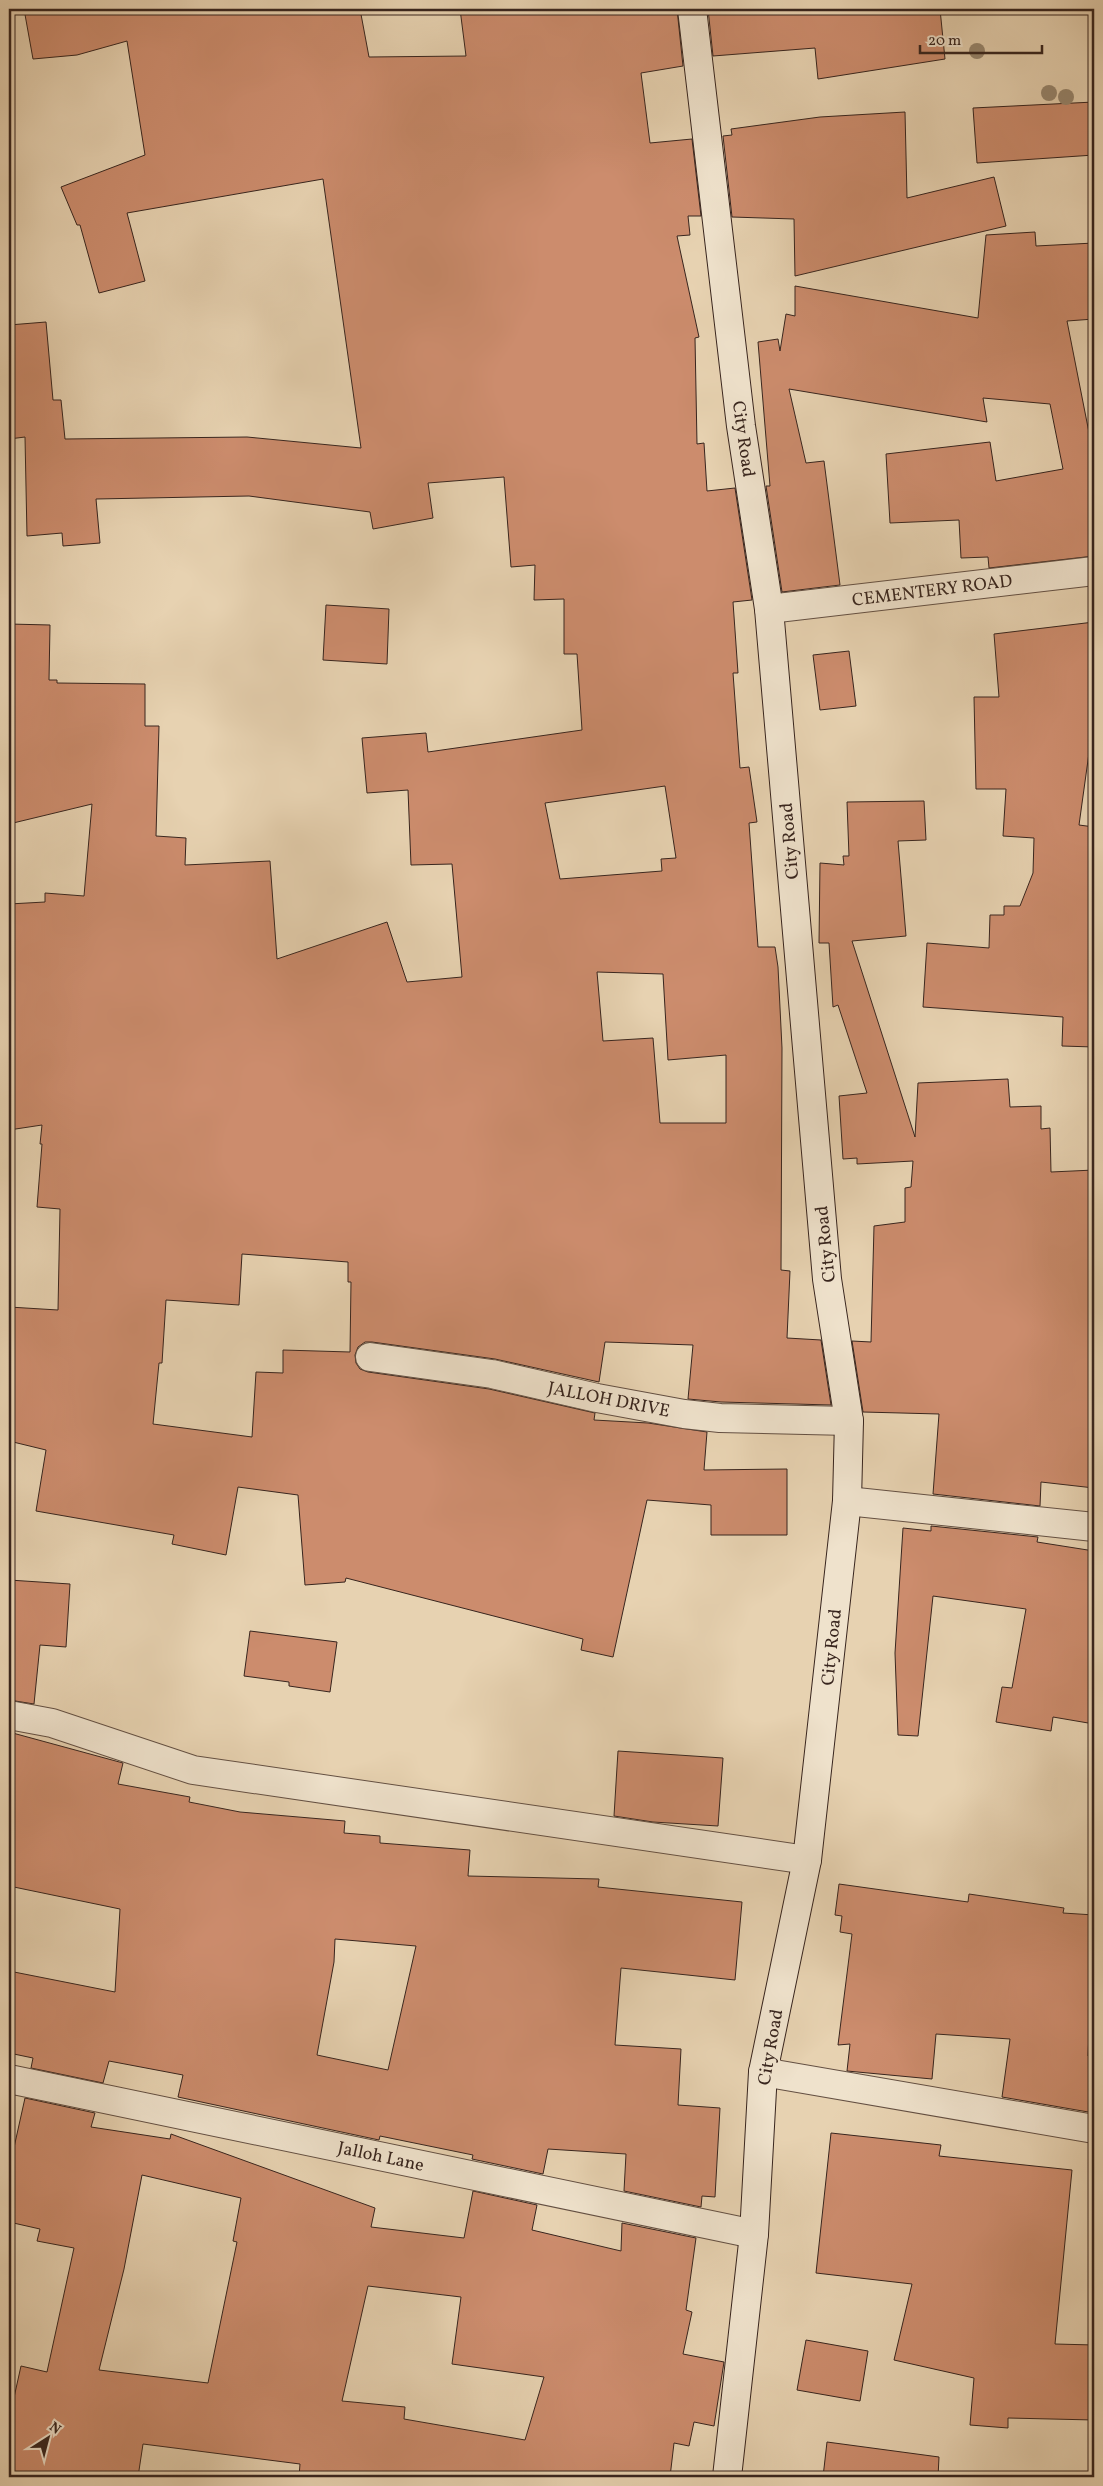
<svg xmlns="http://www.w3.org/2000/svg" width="1103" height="2486" font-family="Vollkorn,serif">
	<rect width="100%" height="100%" fill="#e7d2b1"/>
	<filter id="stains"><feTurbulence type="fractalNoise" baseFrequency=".004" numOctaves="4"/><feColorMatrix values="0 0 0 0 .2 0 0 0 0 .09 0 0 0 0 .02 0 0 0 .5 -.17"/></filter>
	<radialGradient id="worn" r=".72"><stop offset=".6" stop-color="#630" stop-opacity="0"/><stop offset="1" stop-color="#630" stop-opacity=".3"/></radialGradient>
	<g fill="#cc8c6d" stroke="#38251e" fill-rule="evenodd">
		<path d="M24,9H360L369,57L466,56L460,9H677L683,66L641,73L650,143L692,139L701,216H688L690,235L677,236L699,337L695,338L697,444L704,443L707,491L735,488L752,600L733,602L738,673H733L740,768L749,767L757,822L749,823L758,947H775L778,967L782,1048L781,1270L790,1271L787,1338L821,1340L831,1405L721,1402L688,1399L693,1345L605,1342L599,1382L495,1359L372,1342H365L358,1347L355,1355L356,1363L360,1369L368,1372L489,1389L595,1413L594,1420L648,1423L707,1432L704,1470L787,1469V1535H711V1505L647,1500L613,1657L581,1650L583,1639L346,1578L345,1582L305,1585L298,1495L238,1487L226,1555L172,1544L174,1535L36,1511L46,1450L9,1441V1307L58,1310L60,1209L37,1207L42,1144H40L42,1125L9,1130V904L45,902V893L84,896L92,804L9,824V624L50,625L49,680H57V683L145,684V726H159L156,836L186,838L185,865L270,861L277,959L387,922L407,982L462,977L452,864L411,865L408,790L367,793L362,738L426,733L428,752L582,730L577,654H564V599L534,600L535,565L511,567L504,477L428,483L433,518L373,529L370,512L249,496L96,499L100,543L63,546L62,533L27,536L25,437L9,439V325L46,322L53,400H61L65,439L247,437L361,448L323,179L127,213L145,281L99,293L80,225H77L61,187L145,155L127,41L77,55L33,59ZM665,786L676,858L661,859L662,871L560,879L545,803ZM597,972L663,974L668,1060L726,1055V1123H660L653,1038L603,1041ZM242,1254L348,1262V1282H351L350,1352L283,1350V1373L256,1372L252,1437L153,1424L159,1363H162L166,1300L239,1305Z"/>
		<path d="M708,9H940L945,59L818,79L815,48L713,56Z"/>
		<path d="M1094,102V155L977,163L973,108Z"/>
		<path d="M905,112L907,198L994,177L1006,226L795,276L794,219L732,217L723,136L732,135L731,129L820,117Z"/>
		<path d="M1035,232L1036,246L1094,243V319L1067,321L1094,458V556L989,568L988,557L961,558L959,520L890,523L886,454L990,442L996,481L1063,469L1050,404L983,398L987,422L789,389L806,463L824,461L840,585L782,592L766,486H770L758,342L778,339L780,351L786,314L795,316V286L978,318L986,235Z"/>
		<path d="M326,605L389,609L387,664L323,660Z"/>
		<path d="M1094,622V717L1079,825L1094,827V1047L1062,1046L1063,1017L923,1007L927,943L989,948L990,915H1004V906H1020L1033,873L1034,838L1003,836L1006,789H976L974,697H999L994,634Z"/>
		<path d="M849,651L856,706L820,710L813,655Z"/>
		<path d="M924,801L926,840L898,841L906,936L852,941L915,1137L918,1083L1008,1079L1010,1107L1041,1106V1129L1050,1128L1051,1172L1094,1170V1259H1091L1092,1336H1094V1488L1041,1482L1040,1506L933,1494L939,1414L863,1412L852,1341L871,1342L874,1226L905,1222V1188L911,1187L913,1161L857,1164V1158L843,1159L839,1096L867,1093L838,1005L833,1007L829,943H819L820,863L844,865L843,856H849L847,802Z"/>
		<path d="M931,1526L1038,1537L1037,1542L1094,1551V1724L1053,1717L1051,1731L996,1722L1002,1687L1012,1688L1026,1609L933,1596L918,1736L898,1735L895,1653L903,1528L931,1531Z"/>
		<path d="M9,1580L70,1584L66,1647L40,1645L34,1704L9,1700Z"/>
		<path d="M250,1631L337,1642L330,1692L289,1686V1682L244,1676Z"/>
		<path d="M9,1732L123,1763L118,1784L190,1797L189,1802L240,1812L345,1821L344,1833L380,1836V1843L470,1850L468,1876L599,1879L598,1887L742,1902L735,1980L621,1968L615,2045L681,2049L678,2105L720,2108L715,2197L702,2196L701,2207L624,2191L626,2154L548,2149L543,2174L472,2159L473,2155L380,2136L379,2140L178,2097L183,2075L109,2061L103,2083L31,2068L33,2058L9,2053V1971L115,1992L120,1909L9,1886ZM335,1939L416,1946L388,2070L317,2055L334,1962Z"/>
		<path d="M618,1751L723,1758L718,1826L653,1822L614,1816Z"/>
		<path d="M839,1884L968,1902L969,1894L1064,1908L1063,1913L1094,1915L1088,2056L1094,2057V2113L1002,2097L1010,2039L936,2034L932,2079L847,2071L850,2044L838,2045L852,1934L840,1932L842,1916L835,1915Z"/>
		<path d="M25,2098L95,2113L91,2127L170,2139L171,2134L375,2208L371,2227L464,2238L473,2191L537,2205L532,2230L621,2251L622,2223L696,2238L686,2310L692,2312L683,2354L724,2362L714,2426L694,2422L689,2446L674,2443L670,2477H299L300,2464L143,2444L138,2477H9V2420L21,2366L47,2372L74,2248L37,2241L40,2229L9,2222V2170ZM142,2175L241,2198L233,2241L237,2242L208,2383L99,2370L124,2269ZM368,2286L461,2297L452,2364L544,2377L525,2440L404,2419L405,2407L342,2401Z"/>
		<path d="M831,2133L941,2145L939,2156L1072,2170L1055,2344L1094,2345V2420L1008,2418V2428L970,2425L974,2378L894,2360L912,2284L816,2273Z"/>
		<path d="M806,2340L868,2351L860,2401L797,2390Z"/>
		<path d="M827,2442L939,2457L938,2477H823Z"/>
	</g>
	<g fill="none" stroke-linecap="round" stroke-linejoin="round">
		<defs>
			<g id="minor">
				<path d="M769,609L1094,571"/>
				<path d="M370,1357L492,1374L597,1398L684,1414L720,1418L849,1421"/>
				<path d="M847,1501L1094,1527"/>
				<path d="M9,1715L52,1723L193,1770L807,1860"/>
				<path d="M763,2072L1094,2129"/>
				<path d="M9,2079L754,2234"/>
			</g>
			<path id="secondary" d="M692,9L741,426L769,609L827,1279L849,1421L847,1501L807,1860L763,2072L754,2234L727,2477"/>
		</defs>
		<use href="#minor" stroke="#645043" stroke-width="30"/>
		<use href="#secondary" stroke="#38251e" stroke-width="30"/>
		<use href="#minor" stroke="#efe2cc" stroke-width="28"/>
		<use href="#secondary" stroke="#efe2cc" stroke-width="28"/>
	</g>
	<g fill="#98876f">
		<circle cx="977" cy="51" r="8"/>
		<circle cx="1049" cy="93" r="8"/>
		<circle cx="1066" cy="97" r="8"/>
	</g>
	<g text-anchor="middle" stroke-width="4.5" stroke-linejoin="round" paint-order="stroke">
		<g font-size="18" fill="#38251e" stroke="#efe2cc">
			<text transform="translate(744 439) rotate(82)" y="6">City Road</text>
			<text transform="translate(932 590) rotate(-7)" y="6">CEMENTERY ROAD</text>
			<text transform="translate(789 841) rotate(-95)" y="6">City Road</text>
			<text transform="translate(825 1244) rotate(-96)" y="6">City Road</text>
			<text transform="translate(609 1399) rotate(11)" y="6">JALLOH DRIVE</text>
			<text transform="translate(831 1647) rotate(-84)" y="6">City Road</text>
			<text transform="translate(770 2047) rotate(-80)" y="6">City Road</text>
			<text transform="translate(381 2156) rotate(12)" y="6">Jalloh Lane</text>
		</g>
	</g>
	<rect width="1103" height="2486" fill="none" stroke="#e7d2b1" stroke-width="30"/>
	<rect x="10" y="10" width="1083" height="2466" fill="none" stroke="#38251e" stroke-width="2.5"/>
	<rect x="15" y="15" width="1073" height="2456" fill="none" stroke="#38251e"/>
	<g transform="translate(48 2438) rotate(36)" stroke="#efe2cc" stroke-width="4" paint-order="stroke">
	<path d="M0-4L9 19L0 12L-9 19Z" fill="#38251e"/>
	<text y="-8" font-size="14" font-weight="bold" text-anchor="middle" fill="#38251e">N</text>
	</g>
	<path d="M920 45v8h122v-8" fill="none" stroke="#38251e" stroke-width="2.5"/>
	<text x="928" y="45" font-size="15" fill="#38251e" stroke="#efe2cc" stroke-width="4" paint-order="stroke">20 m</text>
	<rect width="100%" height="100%" filter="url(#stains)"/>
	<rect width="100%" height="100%" fill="url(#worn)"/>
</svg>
